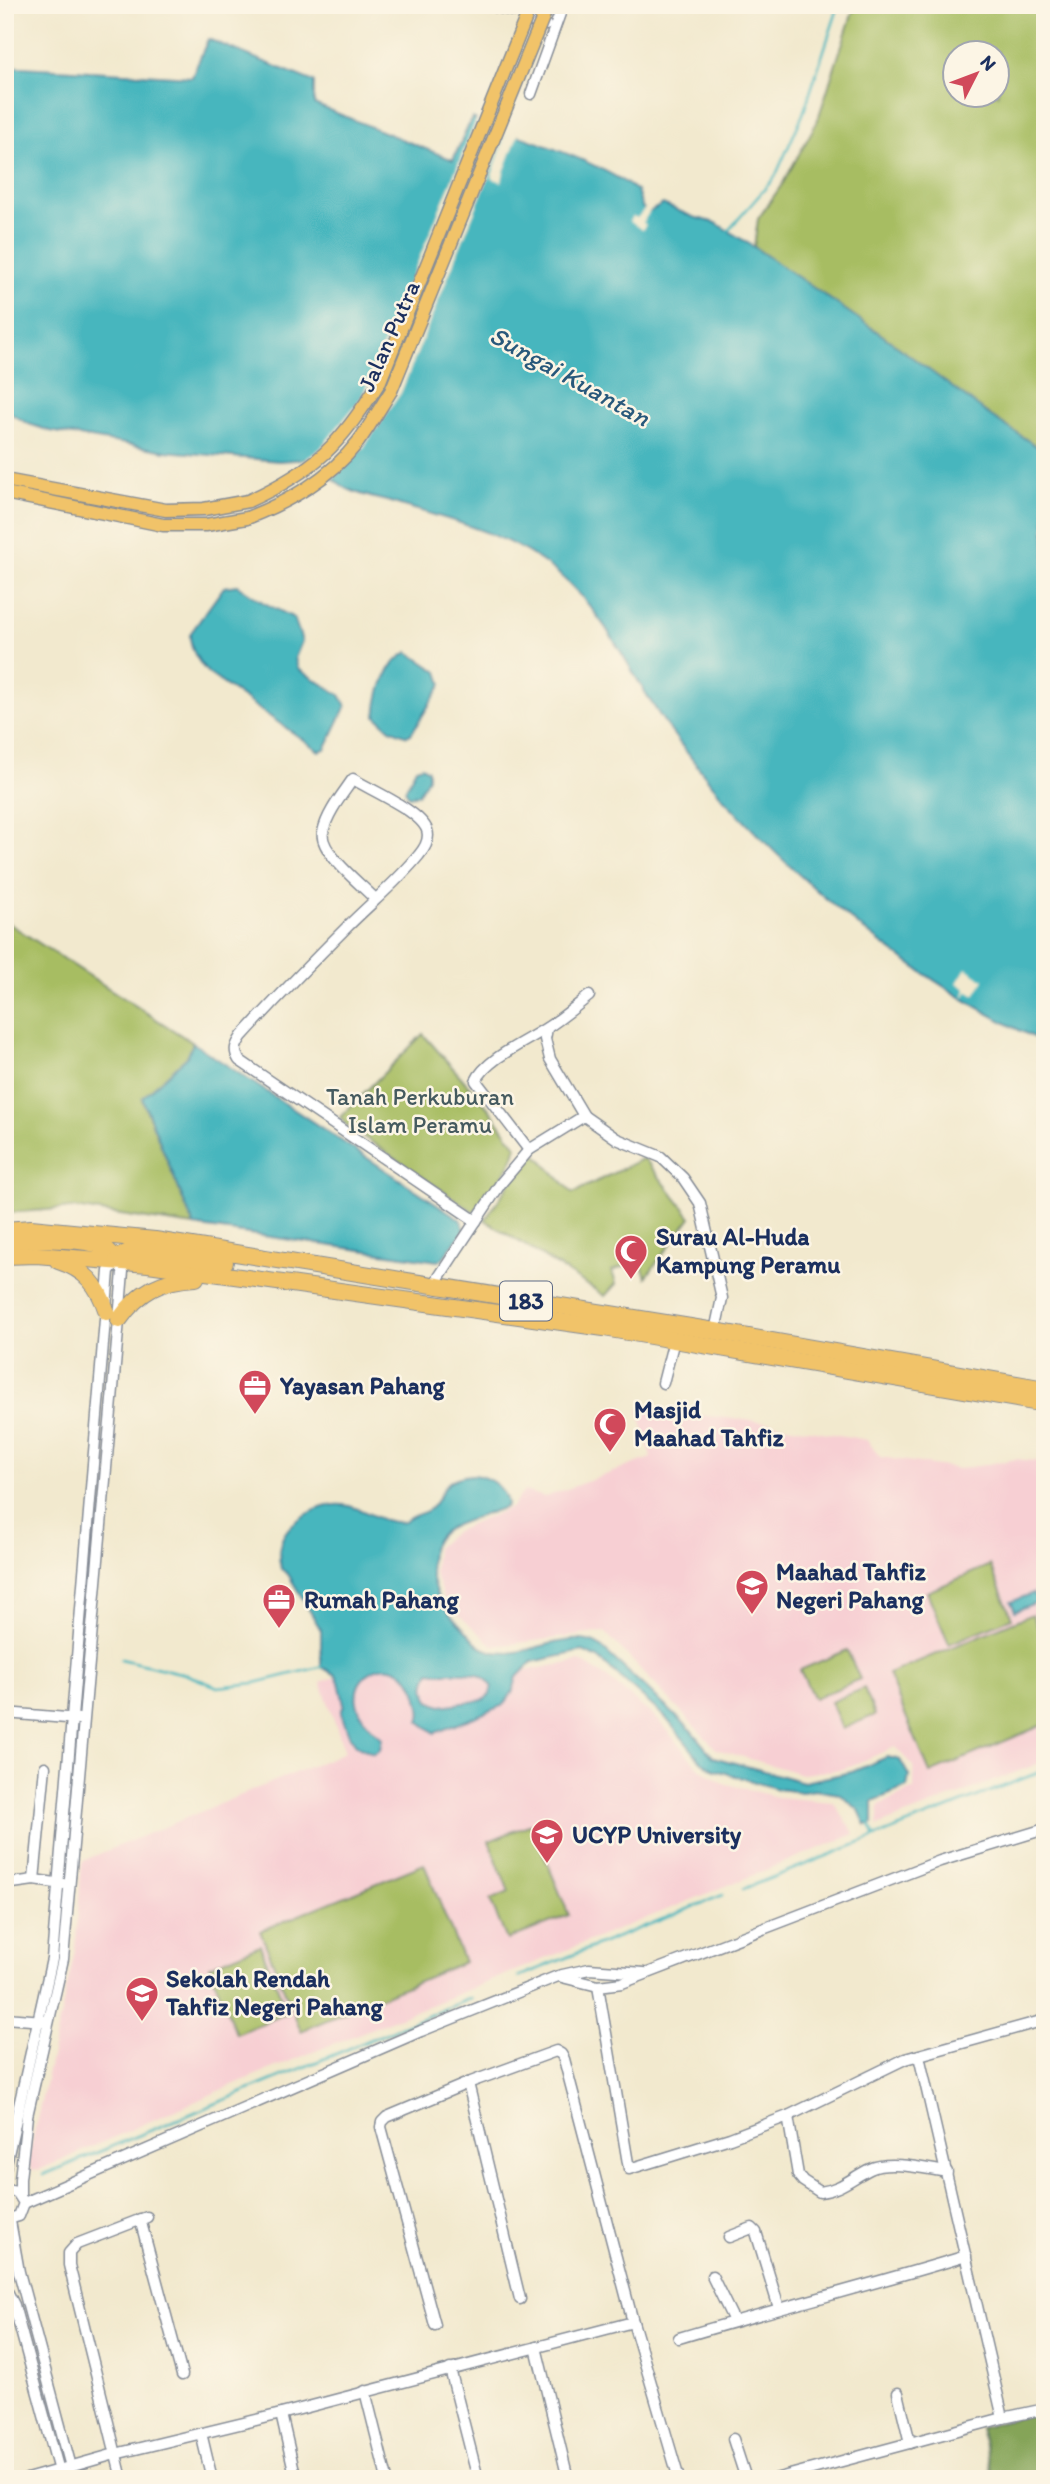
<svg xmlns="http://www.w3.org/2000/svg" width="1050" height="2484" font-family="Itim,sans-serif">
	<rect width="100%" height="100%" fill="#fcf5e5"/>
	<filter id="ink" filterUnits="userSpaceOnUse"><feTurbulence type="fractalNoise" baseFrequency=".0143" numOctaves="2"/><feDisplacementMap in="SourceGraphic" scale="14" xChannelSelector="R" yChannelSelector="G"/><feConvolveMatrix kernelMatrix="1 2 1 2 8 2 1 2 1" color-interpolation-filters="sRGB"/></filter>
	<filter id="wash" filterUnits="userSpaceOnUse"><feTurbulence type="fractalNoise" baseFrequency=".00686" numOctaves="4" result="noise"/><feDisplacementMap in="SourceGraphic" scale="28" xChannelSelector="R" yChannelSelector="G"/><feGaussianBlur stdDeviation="1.57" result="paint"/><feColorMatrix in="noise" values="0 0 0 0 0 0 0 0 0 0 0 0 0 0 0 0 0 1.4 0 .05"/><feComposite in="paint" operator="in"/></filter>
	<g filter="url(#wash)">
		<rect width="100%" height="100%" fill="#f2e9ce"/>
		<g fill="#f7cfd3">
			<path d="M638,1409L765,1422L867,1440L880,1457L959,1469L1016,1459L1045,1462V1761L877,1826L879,1805L914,1789V1767L895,1747L843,1769L802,1774L716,1749L605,1632L494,1646L446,1604L434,1573L436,1548L454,1532L512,1507L524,1491L545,1497L651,1458Z"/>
			<path d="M395,1655L501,1675L580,1661L606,1677L658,1720L698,1767L723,1783L777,1797L833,1802L855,1834L251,2077L39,2170H31L28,2160L75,1951L82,1861L345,1752L321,1682Z"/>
		</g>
		<g fill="#a7bd62" stroke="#617660" stroke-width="2" fill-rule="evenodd">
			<path d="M855,5H1045V452L988,414L882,335L754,247L758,219L783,183L817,122ZM956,52H998V94H956Z"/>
			<path d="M5,921L193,1043L187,1057L142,1099L194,1226L74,1208L5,1213Z"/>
			<path d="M423,1034L489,1109L516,1146C517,1163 485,1198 474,1212L345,1124L340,1117Z"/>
			<path d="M536,1154L573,1193L644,1158L691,1217L646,1277L640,1261L612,1271L616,1284L605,1296L485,1220L520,1168Z"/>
			<path d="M990,1565L1012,1618L949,1644L927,1592Z"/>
			<path d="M1032,1614L1045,1644V1724L930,1773L888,1674Z"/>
			<path d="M847,1650L860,1679L814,1699L800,1670Z"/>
			<path d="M864,1688L875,1715L842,1729L831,1702Z"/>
			<path d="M531,1824L569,1915L507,1940L490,1900L509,1892L489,1841Z"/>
			<path d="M424,1864L464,1962L301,2031L260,1931Z"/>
			<path d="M260,1945L288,2013L236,2034L209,1966Z"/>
		</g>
		<path fill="#85a458" stroke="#506a5b" stroke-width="2" d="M1045,2410V2479H994L980,2428Z"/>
		<g fill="#47b6be" stroke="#31728e" stroke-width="2" fill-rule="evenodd">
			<path d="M208,39L314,82V104L453,160L472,118C522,139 595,158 637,191C641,200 639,209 649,212L663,204L693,217L716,223L754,247L882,335L988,414L1045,452V1043C928,987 821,904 733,809C712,786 692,759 673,734C633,682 612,620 560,575C513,535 455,521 397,504C381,499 361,496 346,488C333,480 321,468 309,459L279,461L166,451L50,431L29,424L5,410V66L192,77Z"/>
			<path d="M237,585L264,603L294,618L302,641L295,658L298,669L340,695L346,706L325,749L319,751L208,673C198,661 190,650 190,634L224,587Z"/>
			<path d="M408,652L438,672L442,684L411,734L407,736L390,729L376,716C378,692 385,665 408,652Z"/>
			<path d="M422,766L428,770V778L418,794L409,796L405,790L416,768Z"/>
			<path d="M193,1043L461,1220L464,1230L442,1259L438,1261L194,1226L142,1098L187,1057Z"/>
			<path d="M471,1475C489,1476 506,1487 507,1506C491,1514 454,1522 442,1533C423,1550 430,1582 441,1603C447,1613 458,1622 466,1631C472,1637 477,1646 485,1649C521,1665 566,1625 600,1646L689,1728L713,1757L804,1782L852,1772L887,1757L900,1760L909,1776L907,1787L873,1801V1823L866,1825L859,1810L840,1794L815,1790L802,1792L778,1789L713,1769L701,1761L666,1718L598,1658L583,1651L532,1662L517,1677L513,1691L504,1705L435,1733L419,1721C423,1713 419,1704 417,1695C399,1635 315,1685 382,1738L380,1749L374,1754L356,1745L349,1735L341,1713L344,1704L339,1682L336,1675L321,1667V1630L288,1574L281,1569C279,1560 278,1551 281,1542C288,1520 321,1503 343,1505C365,1507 379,1525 405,1522C412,1514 422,1515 430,1509C446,1493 440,1478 471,1475ZM430,1672C453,1676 478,1665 492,1686L490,1694L484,1700L441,1706L429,1701C424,1689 424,1683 430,1672Z"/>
			<path d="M1033,1593L1037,1602L1015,1611L1011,1602Z"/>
		</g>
		<g fill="#f2e9ce">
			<path d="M478,116L519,133L504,172L502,182L491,178L507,132L401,393L364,447L330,481L317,467L308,462H302L320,449L362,397Z"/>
			<path d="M656,202L643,222L646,225L642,230L629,221L633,216L637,218L646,207L649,209Z"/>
			<path d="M966,968L984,980L975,995L968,991L963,999L966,989L957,983Z"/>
		</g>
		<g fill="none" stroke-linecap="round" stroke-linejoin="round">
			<g stroke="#47b6be" stroke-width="2.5">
				<path d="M728,231L775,177L803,114L839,5"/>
				<path d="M121,1659L185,1674L218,1687L255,1683L324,1666"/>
				<path d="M870,1824L875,1837"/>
				<path d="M743,1889L1045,1770"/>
				<path d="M518,1977L723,1895"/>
				<path d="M43,2175L471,1998"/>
			</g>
		</g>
	</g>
	<g filter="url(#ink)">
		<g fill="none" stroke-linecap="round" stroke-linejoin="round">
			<defs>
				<g id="minor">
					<path d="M486,5L514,11L522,7"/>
					<path d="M522,5C523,18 533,25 546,25"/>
					<path d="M531,94L563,5"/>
					<path d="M375,899C362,885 318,851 323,832C327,813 342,795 353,779C371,790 420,811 427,830C430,839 425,848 419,855C398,881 371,903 347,927C311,963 276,999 242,1036C236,1045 233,1050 239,1060L476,1221"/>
					<path d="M547,1028L545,1039L550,1059L584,1116L617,1139L661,1157L683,1178L700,1203L722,1298L715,1331"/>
					<path d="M529,1150L476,1081C486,1059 525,1042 545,1029C561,1019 575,1007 589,996"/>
					<path d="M433,1286L501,1183L529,1150L584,1116"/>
					<path d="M663,1383L674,1340"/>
					<path d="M5,1713L79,1719"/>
					<path d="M34,1880L45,1767"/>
					<path d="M5,1884L34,1880L63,1884"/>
					<path d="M562,1977L598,1986L622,1983L940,1861L1045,1829"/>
					<path d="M598,1986L629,2169L730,2138L788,2116L905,2059L1045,2020"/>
					<path d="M5,2018L44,2021"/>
					<path d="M919,2056L1003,2418"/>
					<path d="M468,2083L520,2299"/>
					<path d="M788,2116L798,2175L803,2181L820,2192C840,2190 853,2177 870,2169C889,2160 926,2169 947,2172"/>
					<path d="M5,2168L52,1959L109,1271L117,1261L123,1271L119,1320L63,1959L27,2116L20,2179V2195"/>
					<path d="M5,2190L17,2192L24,2203L19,2216L5,2220"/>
					<path d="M24,2203L421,2031L558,1976L589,1969L644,1973"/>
					<path d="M140,2219L182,2375"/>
					<path d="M10,2221L19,2272L71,2467"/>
					<path d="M729,2237L752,2228L756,2232L779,2308"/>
					<path d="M712,2276L734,2321"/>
					<path d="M5,2287L14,2305L59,2471"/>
					<path d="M435,2325L381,2127L382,2122L387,2117L468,2083L556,2051L561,2054L564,2059L633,2322L679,2479"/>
					<path d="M679,2338C775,2309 871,2285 966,2256"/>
					<path d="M536,2347L568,2479"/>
					<path d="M450,2369L478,2479"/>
					<path d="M365,2391L387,2479"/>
					<path d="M898,2393L910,2443"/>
					<path d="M281,2414L296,2479"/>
					<path d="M201,2433L212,2479"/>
					<path d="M733,2439L746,2479"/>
					<path d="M27,2479L115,2454L281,2414L633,2322"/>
					<path d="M122,2479L69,2265V2253L77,2244L147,2217"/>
					<path d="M775,2479L1003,2418L1045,2409"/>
				</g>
				<g id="major">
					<path d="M5,480L166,510L204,509L248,501"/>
					<path d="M5,493L163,525H206L247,518"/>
				</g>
				<g id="highway">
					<path d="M5,1230L31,1228L155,1240L715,1331L1045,1389"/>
					<path d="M5,1241C29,1239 73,1238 96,1244C106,1246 111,1254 117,1261"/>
					<path d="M5,1256L36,1255L148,1264L604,1328L1045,1404"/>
					<path d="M58,1261C86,1270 98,1285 107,1312"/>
					<path d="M117,1261L124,1254L135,1249L225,1262"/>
					<path d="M119,1320C140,1290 161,1280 196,1278"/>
				</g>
			</defs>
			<use href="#minor" stroke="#868c96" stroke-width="13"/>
			<use href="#major" stroke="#868c96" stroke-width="15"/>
			<use href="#highway" stroke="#868c96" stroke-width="18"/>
			<use href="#minor" stroke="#fff" stroke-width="10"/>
			<use href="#major" stroke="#f1c369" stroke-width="12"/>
			<use href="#highway" stroke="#f1c369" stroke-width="16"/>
			<defs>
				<g id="major-bridge">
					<path d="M248,501C316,470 341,444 380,381L531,5"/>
					<path d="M247,518C290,501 329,479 358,442C370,426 380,408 391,391L548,5"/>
				</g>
			</defs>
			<use href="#major-bridge" stroke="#868c96" stroke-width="15" stroke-linecap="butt"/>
			<use href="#major-bridge" stroke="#f1c369" stroke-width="12"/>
		</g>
	</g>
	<defs>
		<symbol id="mosque-pin" viewBox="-11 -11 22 30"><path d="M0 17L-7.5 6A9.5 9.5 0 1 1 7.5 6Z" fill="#d1495b" stroke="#fcf5e5"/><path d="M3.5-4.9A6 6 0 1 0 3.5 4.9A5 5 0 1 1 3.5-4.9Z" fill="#fff"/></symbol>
		<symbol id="office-pin" viewBox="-11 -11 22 30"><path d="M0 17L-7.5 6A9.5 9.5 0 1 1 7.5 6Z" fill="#d1495b" stroke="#fcf5e5"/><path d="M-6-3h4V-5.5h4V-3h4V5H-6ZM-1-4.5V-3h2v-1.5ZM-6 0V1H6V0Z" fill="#fff"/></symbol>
		<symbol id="school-pin" viewBox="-11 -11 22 30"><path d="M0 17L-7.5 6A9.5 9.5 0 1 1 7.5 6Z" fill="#d1495b" stroke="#fcf5e5"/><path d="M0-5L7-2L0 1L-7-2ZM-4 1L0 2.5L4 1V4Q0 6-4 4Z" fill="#fff"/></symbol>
		<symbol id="university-pin" viewBox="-11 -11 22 30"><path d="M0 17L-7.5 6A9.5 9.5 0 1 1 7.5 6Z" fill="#d1495b" stroke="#fcf5e5"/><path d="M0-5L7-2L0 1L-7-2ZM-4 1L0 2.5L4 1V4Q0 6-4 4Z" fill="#fff"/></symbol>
	</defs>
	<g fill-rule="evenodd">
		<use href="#mosque-pin" x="612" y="1232" width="38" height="52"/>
		<use href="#office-pin" x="236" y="1367" width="38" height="52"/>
		<use href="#mosque-pin" x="591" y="1405" width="38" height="52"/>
		<use href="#school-pin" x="733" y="1567" width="38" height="52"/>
		<use href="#office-pin" x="260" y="1581" width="38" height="52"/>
		<use href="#university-pin" x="528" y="1816" width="38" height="52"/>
		<use href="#school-pin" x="123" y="1974" width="38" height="52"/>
	</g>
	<g text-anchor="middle" stroke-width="5" stroke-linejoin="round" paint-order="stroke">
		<rect fill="#fcf5e5" stroke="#5e6a86" stroke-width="2" x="500" y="1281.5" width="52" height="39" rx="5"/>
		<g font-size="23" font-weight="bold" fill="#1b2f5e">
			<text x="526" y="1309">183</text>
		</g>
		<g font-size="24" fill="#1b2f5e" stroke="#fcf5e5">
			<text transform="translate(389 336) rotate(-66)" y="8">Jalan Putra</text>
		</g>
		<g font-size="24" fill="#455a5f" stroke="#fcf5e5">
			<text x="420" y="1105">Tanah Perkuburan<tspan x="420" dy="28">Islam Peramu</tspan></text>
		</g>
		<g font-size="24" font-weight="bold" fill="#1b2f5e" stroke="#fcf5e5" text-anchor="start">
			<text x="656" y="1245">Surau Al-Huda<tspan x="656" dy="28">Kampung Peramu</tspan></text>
			<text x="280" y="1394">Yayasan Pahang</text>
			<text x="634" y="1418">Masjid<tspan x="634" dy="28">Maahad Tahfiz</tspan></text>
			<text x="776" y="1580">Maahad Tahfiz<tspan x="776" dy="28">Negeri Pahang</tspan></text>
			<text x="304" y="1608">Rumah Pahang</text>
			<text x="572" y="1843">UCYP University</text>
			<text x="166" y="1987">Sekolah Rendah<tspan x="166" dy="28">Tahfiz Negeri Pahang</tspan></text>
		</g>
		<g font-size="26" font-style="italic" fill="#28587b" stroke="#fcf5e5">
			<text transform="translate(570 376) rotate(29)" y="9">Sungai Kuantan</text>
		</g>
	</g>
	<rect width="1050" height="2484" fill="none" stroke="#fcf5e5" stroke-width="28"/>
	<g transform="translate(976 74) rotate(48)"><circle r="33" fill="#fcf5e5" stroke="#a2a6af" stroke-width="2"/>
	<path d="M0-5L12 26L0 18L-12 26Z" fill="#d1495b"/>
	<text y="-10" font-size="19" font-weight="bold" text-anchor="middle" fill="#1b2f5e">N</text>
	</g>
</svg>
